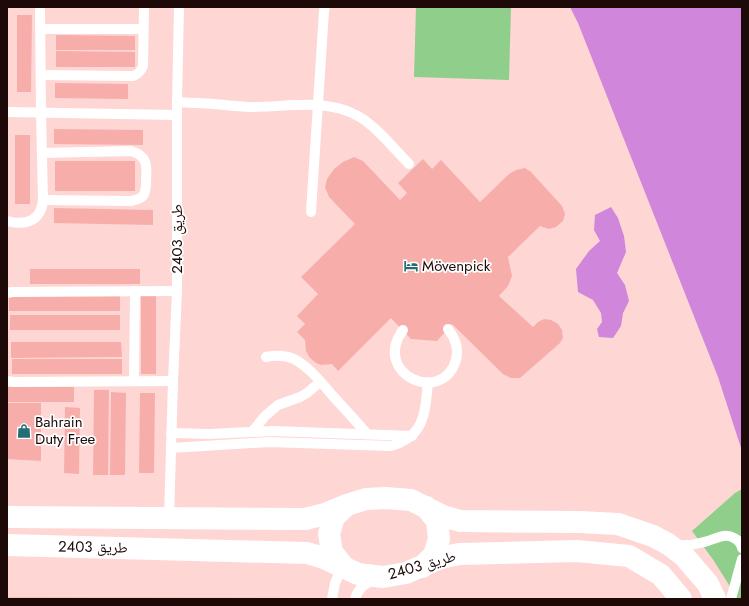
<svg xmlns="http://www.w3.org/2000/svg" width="749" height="606" font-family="Jost,'Noto Naskh Arabic',sans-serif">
	<rect width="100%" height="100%" fill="#fed6d4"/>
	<path fill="#efc4c1" d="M7,597L596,599H7Z"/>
	<g fill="#90ce8b">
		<path d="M416,7H511L509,80L414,77Z"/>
		<path d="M742,489V599H733L729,585L714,561L692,531L735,493Z"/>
	</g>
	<g fill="#d086da">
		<path d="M570,7H742V451L718,377L578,23Z"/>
		<path d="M611,207L618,218L624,236L626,252L617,273L625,285L629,301L623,313L621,326L613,338L599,337L597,329L602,322L601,313L593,300L578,292L576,269L589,251L600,241L594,230L595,215Z"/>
	</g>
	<g fill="#f7aeaa">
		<path d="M17,15H32L31,92H17Z"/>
		<path d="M56,35L135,36V50H56Z"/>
		<path d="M56,51L135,52V67H56Z"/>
		<path d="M55,83L128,84V99L55,98Z"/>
		<path d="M54,129L143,130V145L54,144Z"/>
		<rect x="15" y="135" width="15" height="69"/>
		<path d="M354,157L363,161L400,200L407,193L398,183L423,159L432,169L441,160L480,202L509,174L516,170L525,168L531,172L562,206L565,214L563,221L556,227L549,229L540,226L508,257L512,276L508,286L499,296L533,327L538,322L544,319L551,320L558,324L562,330L563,338L560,343L520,378H511L503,374L452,324L437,341L411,339L391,318L338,371L332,364L321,365L316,363L310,358L306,351L305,340L297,332L305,324L297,316L318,294L301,277L355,224L329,197L325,187L327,179L334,169L343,162Z"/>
		<rect x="55" y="161" width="80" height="30"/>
		<path d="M54,208L153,210V225L54,223Z"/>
		<rect x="30" y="269" width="110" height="15"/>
		<rect x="141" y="294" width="15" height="80"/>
		<rect x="9" y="296" width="111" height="15"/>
		<rect x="10" y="315" width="110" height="15"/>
		<path d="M11,342H121L122,357L11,358Z"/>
		<rect x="12" y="359" width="110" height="15"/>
		<rect x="7" y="387" width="67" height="15"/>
		<path d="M94,390H109L108,475H93Z"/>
		<path d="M111,392L126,393L125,475H110Z"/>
		<path d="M140,393H155L154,473H139Z"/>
		<path d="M7,403H41V461L7,459Z"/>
		<path d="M65,407L80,408L79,474L64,473Z"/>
	</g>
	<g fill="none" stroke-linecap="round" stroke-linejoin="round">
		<g stroke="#fff" stroke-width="10">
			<path d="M40,29H143"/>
			<path d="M41,75L133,76C139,74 141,71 143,66L144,7"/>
			<path d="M177,102C189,103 202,103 214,104C227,105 240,107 253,107C288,107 326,98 358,116C376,126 394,149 409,164"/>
			<path d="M7,112L177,115"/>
			<path d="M42,153L131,151C148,156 147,166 146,181C146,186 146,192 143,196C140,199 136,200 131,201L43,200"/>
			<path d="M311,212L324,11L325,7"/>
			<path d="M7,221C26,226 41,221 43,200L41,113L40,7"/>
			<path d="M7,293L12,292L177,291"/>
			<path d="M403,330C371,374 442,406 456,360C459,349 455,338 448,329"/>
			<path d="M266,357C276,355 285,355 294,359C309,367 321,382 332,395C344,408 356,421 367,434"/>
			<path d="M7,381L13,382L173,381"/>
			<path d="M134,381L135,291"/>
			<path d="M252,432L265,416L278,405L300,397L307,393L320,382"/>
			<path d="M171,433L209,434L273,431L412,436"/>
			<path d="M171,448L269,442L391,446C425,436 425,413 428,382"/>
			<path d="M169,518L173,381L177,291V102L179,7"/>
			<path d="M675,545C685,546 694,545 704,542C714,540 724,532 734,538C738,540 741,543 742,548"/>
			<path d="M332,599L335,583L343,566"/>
			<path d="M355,599C358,589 366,582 376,579"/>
			<path d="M731,599L742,559"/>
		</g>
		<g stroke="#fff" stroke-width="22">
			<path d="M7,517L305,519L325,514L347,505L366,499L386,498L411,500L443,516L460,521L579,522L618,524L653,536L668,544L684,556L708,584L715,599"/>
			<path d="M7,545L307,553L324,558L358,574L383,577L406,573L440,558L459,554L577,551L629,556L661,575L681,599"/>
			<path d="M343,566L332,552L329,534L334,517L347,505"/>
			<path d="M422,567L434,555L439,539L437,521L426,507"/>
		</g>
	</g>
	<defs>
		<symbol id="hotel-bare" viewBox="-9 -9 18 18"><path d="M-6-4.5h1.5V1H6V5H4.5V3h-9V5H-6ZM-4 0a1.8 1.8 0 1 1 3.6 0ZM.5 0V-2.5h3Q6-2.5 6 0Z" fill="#226e73" stroke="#fff" stroke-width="2.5" paint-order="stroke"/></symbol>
		<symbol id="shop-bare" viewBox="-9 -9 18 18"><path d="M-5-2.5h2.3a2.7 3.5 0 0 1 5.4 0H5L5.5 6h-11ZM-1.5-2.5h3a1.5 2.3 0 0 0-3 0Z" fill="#226e73" stroke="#fff" stroke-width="2.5" paint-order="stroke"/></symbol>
	</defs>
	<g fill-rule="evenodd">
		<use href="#hotel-bare" x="401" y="256" width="20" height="20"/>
		<use href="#shop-bare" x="14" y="421" width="20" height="20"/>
	</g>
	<g text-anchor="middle" stroke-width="3.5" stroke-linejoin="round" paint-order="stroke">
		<g font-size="15" fill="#1e0909" stroke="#fff">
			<text transform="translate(177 239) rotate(-90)" y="5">طريق 2403</text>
			<text transform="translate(93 547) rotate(1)" y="5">طريق 2403</text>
			<text transform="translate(422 565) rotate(-16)" y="5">طريق 2403</text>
		</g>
		<g font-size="15" fill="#1e0909" stroke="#fff" text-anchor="start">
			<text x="422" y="271">Mövenpick</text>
			<text x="35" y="427">Bahrain<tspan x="35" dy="17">Duty Free</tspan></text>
		</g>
	</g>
	<rect width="749" height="606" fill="none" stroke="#1e0909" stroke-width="16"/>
</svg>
